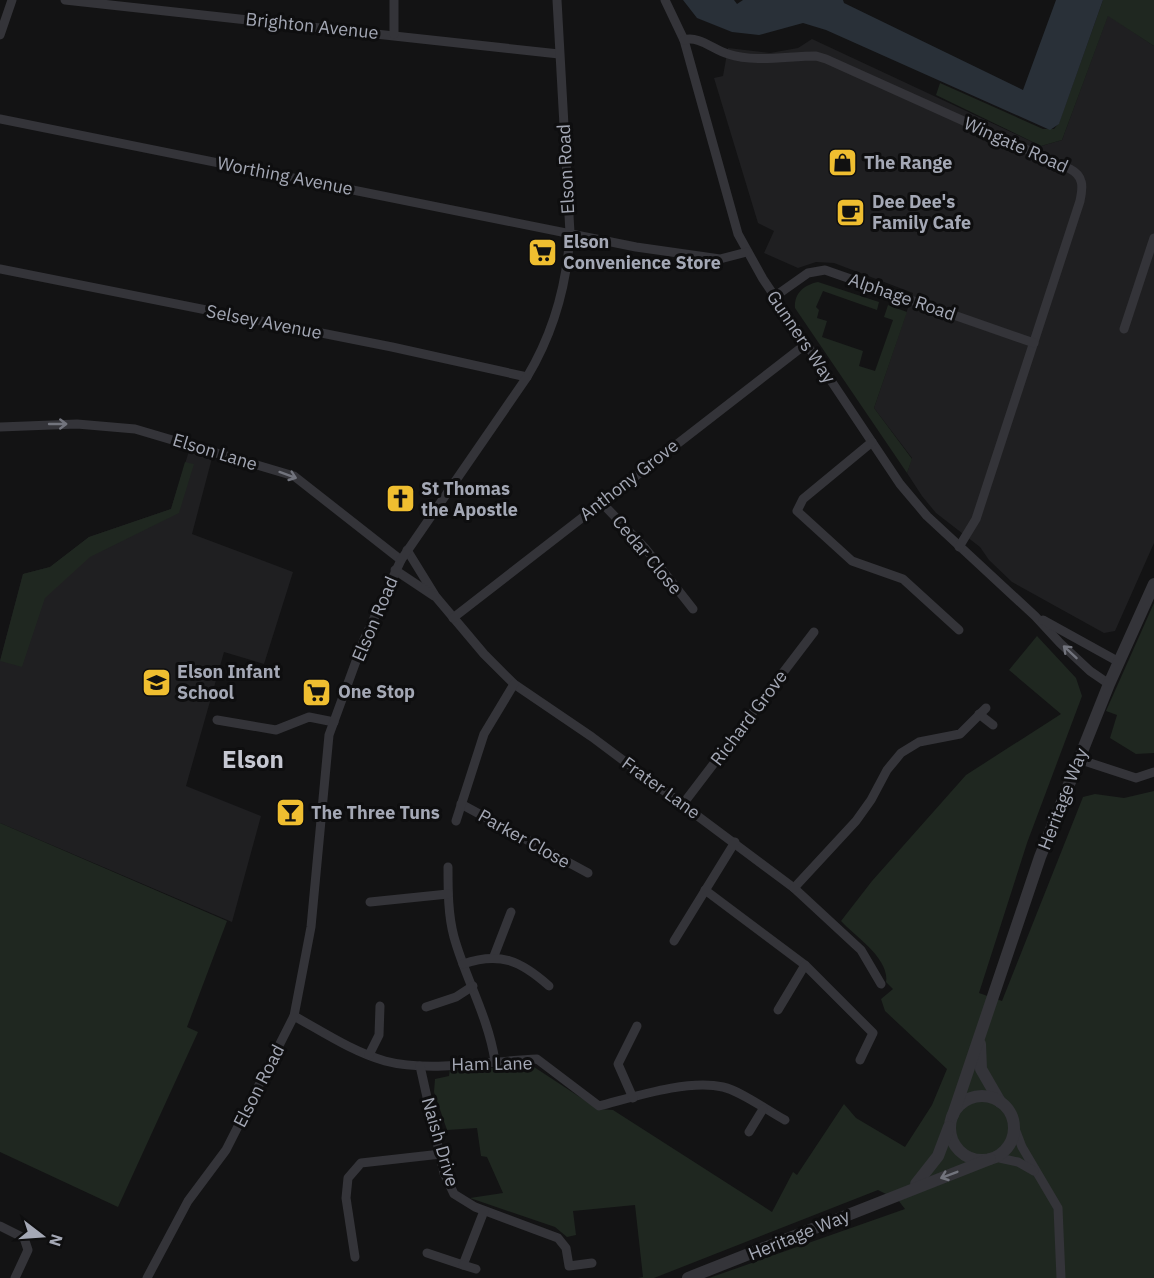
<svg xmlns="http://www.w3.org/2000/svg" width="1154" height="1278" font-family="'IBM Plex Sans',sans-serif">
	<rect width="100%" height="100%" fill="#131314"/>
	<g fill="#1f1f21">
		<path d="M1108,15L1154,46V543L1115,631L1104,633L1012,582L989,560L980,547L936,513L922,496L907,473L912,458L874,408L913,293L834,263L816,262L798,268L764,253L774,231L758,223L714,78L723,76L728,48L770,53L798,48L812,39L1041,146L1062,140Z"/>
		<path d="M189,451L212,458L192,534L293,572L264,664L224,652L186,786L261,816L232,922L0,823V661L23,574L50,567L89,537L171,509Z"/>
	</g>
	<g fill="#1f2720">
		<path d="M1103,0H1154V46L1108,16L1062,140L1041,146L936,95L940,83L1043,129H1054L1059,123Z"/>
		<path d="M818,282L879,302L877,310L823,291L816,307L819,310L817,318L827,321L822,337L863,351L859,366L875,371L893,320L884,317L888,305L907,312L874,408L912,459L907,473L795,308C794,293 804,285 818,282Z"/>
		<path d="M185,462L194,464L179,513L90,557L45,598L22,667L0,661L23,574L50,567L89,537L171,509Z"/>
		<path d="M1154,603V753L1136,754L1110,738L1117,715L1106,711Z"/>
		<path d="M1037,636L1076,678L1082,696L1027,843L979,993L1002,1001L1083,797L1095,794L1124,798L1154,791V1278H709L905,1209L898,1200L878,1190L654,1278H638L643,1277L635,1205L573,1211L576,1235L567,1237L555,1227L470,1198L503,1193L487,1157L481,1156L477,1128L447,1130L434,1092L435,1079L449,1076L450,1069L534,1067L598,1109L613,1110L772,1212L793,1172L797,1175L844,1104L856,1118L905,1147L932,1105L947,1069L885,1011L881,999L893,989L886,982C890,959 855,936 841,921L872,881L966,775L1061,714L1009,670Z"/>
		<path d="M0,823L227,921L187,1027L198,1032L118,1207L0,1152Z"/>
	</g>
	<path fill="#293038" d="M683,0H734L737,4L743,0H843L844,3L1023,90L1056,0H1103L1059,124L1050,130L826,30L803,23L759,35L732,32L697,18Z"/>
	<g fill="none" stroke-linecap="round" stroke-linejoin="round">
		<g stroke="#343439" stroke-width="9">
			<path d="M65,0L559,54"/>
			<path d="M665,0L684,40L738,234L763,279L900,484L927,516L1035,616L1060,643L1090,671L1109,684"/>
			<path d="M394,34V0"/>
			<path d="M0,35L12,0"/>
			<path d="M684,40C698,35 714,50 728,54C756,63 787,56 816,56L826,59L1070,169C1084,176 1083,187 1080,201L976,519L959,547"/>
			<path d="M0,119L636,247L720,259L747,252"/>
			<path d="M0,269L392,347L527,377"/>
			<path d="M774,297L808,273L825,270L1034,343"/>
			<path d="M1124,329L1154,238"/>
			<path d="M0,427L77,424L135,429L294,476L401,560"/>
			<path d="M872,442L803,499L797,511L852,561L903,579L959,630"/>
			<path d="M601,502L645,548L693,609"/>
			<path d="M407,550L436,597L484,654L514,684L592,737L794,888L861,950L881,984"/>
			<path d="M395,570L434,596"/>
			<path d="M453,618L806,344"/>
			<path d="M1043,620L1119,662"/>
			<path d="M979,714L993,725"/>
			<path d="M217,720L276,730L309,717L334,722"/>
			<path d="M1078,759L1136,778L1154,772"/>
			<path d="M461,804L588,873"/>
			<path d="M683,804L814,632"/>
			<path d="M456,821L484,734L514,684"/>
			<path d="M448,867C448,890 448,915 454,937C466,980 488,1016 495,1061"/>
			<path d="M794,888L856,821L871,800L887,770L901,753L919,742L960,734L986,708"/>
			<path d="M705,890L805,965L873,1033L860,1060"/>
			<path d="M370,902L448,894"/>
			<path d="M674,941L735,842"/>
			<path d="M494,956L511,912"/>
			<path d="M463,964C500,951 521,961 549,986"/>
			<path d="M426,1007L456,997L473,986"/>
			<path d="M778,1010L805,965"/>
			<path d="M294,1016C323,1032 353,1052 385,1061C430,1073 490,1061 537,1059L599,1106C634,1097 687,1079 723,1087C741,1091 768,1111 785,1120"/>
			<path d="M369,1055L379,1035L380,1006"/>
			<path d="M420,1066L444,1173L454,1194L475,1207L558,1238L566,1248L569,1266L592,1263"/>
			<path d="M633,1098L618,1064L637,1026"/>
			<path d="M1014,1126L1022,1147L1058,1208L1061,1278"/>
			<path d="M749,1132L763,1109"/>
			<path d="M995,1157L1018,1162L1034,1171"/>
			<path d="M0,1226L24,1238L28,1250L15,1278"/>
			<path d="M427,1253L463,1265L484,1211"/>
			<path d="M355,1257L346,1198L348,1178L361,1163L441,1154"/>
			<path d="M463,1265L476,1269"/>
			<path d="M147,1278L188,1201L226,1150L294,1016L311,927L329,735L363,642L401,560L527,377C554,332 567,285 570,233L557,0"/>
		</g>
		<g stroke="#343439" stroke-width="12">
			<path d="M980,1044L981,1069L1000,1102"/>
			<circle cx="982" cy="1128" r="32"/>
			<path d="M953,1115L1040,857L1109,684L1154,584"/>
			<path d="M916,1184L938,1156L949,1127"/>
			<path d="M688,1278L990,1159"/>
		</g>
	</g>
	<defs><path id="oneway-shaft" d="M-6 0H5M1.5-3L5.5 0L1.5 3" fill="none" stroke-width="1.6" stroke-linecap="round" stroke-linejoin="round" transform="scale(1.5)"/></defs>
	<g stroke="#72747d">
		<use href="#oneway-shaft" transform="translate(58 424)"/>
		<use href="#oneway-shaft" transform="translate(288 475) rotate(20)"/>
		<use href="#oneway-shaft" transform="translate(1070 652) rotate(-137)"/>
		<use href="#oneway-shaft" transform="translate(949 1175) rotate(159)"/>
	</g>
	<defs>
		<symbol id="shop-square" viewBox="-11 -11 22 22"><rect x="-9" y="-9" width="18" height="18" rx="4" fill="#efbe30" stroke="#0e0e0f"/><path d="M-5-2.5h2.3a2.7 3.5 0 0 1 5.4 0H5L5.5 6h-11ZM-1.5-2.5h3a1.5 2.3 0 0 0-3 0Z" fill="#111"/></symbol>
		<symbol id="cafe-square" viewBox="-11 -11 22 22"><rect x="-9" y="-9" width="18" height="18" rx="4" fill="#efbe30" stroke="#0e0e0f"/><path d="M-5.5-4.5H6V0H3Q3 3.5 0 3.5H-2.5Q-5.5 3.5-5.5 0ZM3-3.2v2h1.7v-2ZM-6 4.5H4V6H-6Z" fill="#111"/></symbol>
		<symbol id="supermarket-square" viewBox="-11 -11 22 22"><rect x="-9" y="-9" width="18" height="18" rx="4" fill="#efbe30" stroke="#0e0e0f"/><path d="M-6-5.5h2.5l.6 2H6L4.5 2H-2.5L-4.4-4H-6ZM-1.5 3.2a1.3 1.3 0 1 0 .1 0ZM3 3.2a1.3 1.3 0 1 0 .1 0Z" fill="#111"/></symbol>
		<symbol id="church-square" viewBox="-11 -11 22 22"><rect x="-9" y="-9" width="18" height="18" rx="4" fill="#efbe30" stroke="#0e0e0f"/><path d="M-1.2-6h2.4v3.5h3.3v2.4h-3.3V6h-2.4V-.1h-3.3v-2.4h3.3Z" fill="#111"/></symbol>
		<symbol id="school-square" viewBox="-11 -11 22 22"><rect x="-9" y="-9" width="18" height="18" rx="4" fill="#efbe30" stroke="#0e0e0f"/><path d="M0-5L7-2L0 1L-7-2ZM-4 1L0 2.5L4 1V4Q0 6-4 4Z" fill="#111"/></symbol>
		<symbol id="bar-square" viewBox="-11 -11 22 22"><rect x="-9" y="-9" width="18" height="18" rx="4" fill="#efbe30" stroke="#0e0e0f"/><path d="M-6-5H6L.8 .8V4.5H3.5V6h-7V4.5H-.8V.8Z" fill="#111"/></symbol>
	</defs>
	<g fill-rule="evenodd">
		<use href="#shop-square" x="826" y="146" width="33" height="33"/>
		<use href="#cafe-square" x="834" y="196" width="33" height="33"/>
		<use href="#supermarket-square" x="526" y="236" width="33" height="33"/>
		<use href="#church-square" x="384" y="482" width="33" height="33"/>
		<use href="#school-square" x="140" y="666" width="33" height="33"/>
		<use href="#supermarket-square" x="300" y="676" width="33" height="33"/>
		<use href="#bar-square" x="274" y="796" width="33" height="33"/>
	</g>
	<g text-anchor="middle" stroke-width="6" stroke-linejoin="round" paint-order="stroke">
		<g font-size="18" fill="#a4a8b5" stroke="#0e0e0f">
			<text transform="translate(312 26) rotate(6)" y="6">Brighton Avenue</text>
			<text transform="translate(1016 145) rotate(24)" y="6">Wingate Road</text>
			<text transform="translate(566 169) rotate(-93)" y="6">Elson Road</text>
			<text transform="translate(285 176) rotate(11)" y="6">Worthing Avenue</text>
			<text transform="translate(902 297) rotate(19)" y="6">Alphage Road</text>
			<text transform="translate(264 322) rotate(11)" y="6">Selsey Avenue</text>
			<text transform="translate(801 337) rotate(56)" y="6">Gunners Way</text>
			<text transform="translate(215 452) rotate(17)" y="6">Elson Lane</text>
			<text transform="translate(629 480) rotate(-38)" y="6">Anthony Grove</text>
			<text transform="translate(647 555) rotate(50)" y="6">Cedar Close</text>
			<text transform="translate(375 619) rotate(-67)" y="6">Elson Road</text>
			<text transform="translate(749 718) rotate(-53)" y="6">Richard Grove</text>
			<text transform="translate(661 788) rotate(36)" y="6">Frater Lane</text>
			<text transform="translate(1063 799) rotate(-69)" y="6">Heritage Way</text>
			<text transform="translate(524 839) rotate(29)" y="6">Parker Close</text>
			<text transform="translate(492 1064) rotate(-1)" y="6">Ham Lane</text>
			<text transform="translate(259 1086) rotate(-63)" y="6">Elson Road</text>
			<text transform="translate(440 1142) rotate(74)" y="6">Naish Drive</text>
			<text transform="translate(799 1235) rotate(-22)" y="6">Heritage Way</text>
		</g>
		<g font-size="18" font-weight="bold" fill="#a4a8b5" stroke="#0e0e0f" text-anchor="start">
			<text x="864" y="169">The Range</text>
			<text x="872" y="208">Dee Dee's<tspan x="872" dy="21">Family Cafe</tspan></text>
			<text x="563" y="248">Elson<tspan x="563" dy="21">Convenience Store</tspan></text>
			<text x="421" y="495">St Thomas<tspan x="421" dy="21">the Apostle</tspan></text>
			<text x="177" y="678">Elson Infant<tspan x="177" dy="21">School</tspan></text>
			<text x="338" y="698">One Stop</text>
			<text x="311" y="819">The Three Tuns</text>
		</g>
		<g font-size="24" font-weight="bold" fill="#c5c7d1" stroke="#0e0e0f">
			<text x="253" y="768">Elson</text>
		</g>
	</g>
	<g transform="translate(42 1236) rotate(107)" stroke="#0e0e0f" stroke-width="4.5" paint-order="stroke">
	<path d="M0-4.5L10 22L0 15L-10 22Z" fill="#a4a8b5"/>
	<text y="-9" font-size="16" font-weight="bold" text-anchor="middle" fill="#a4a8b5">N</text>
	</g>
</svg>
